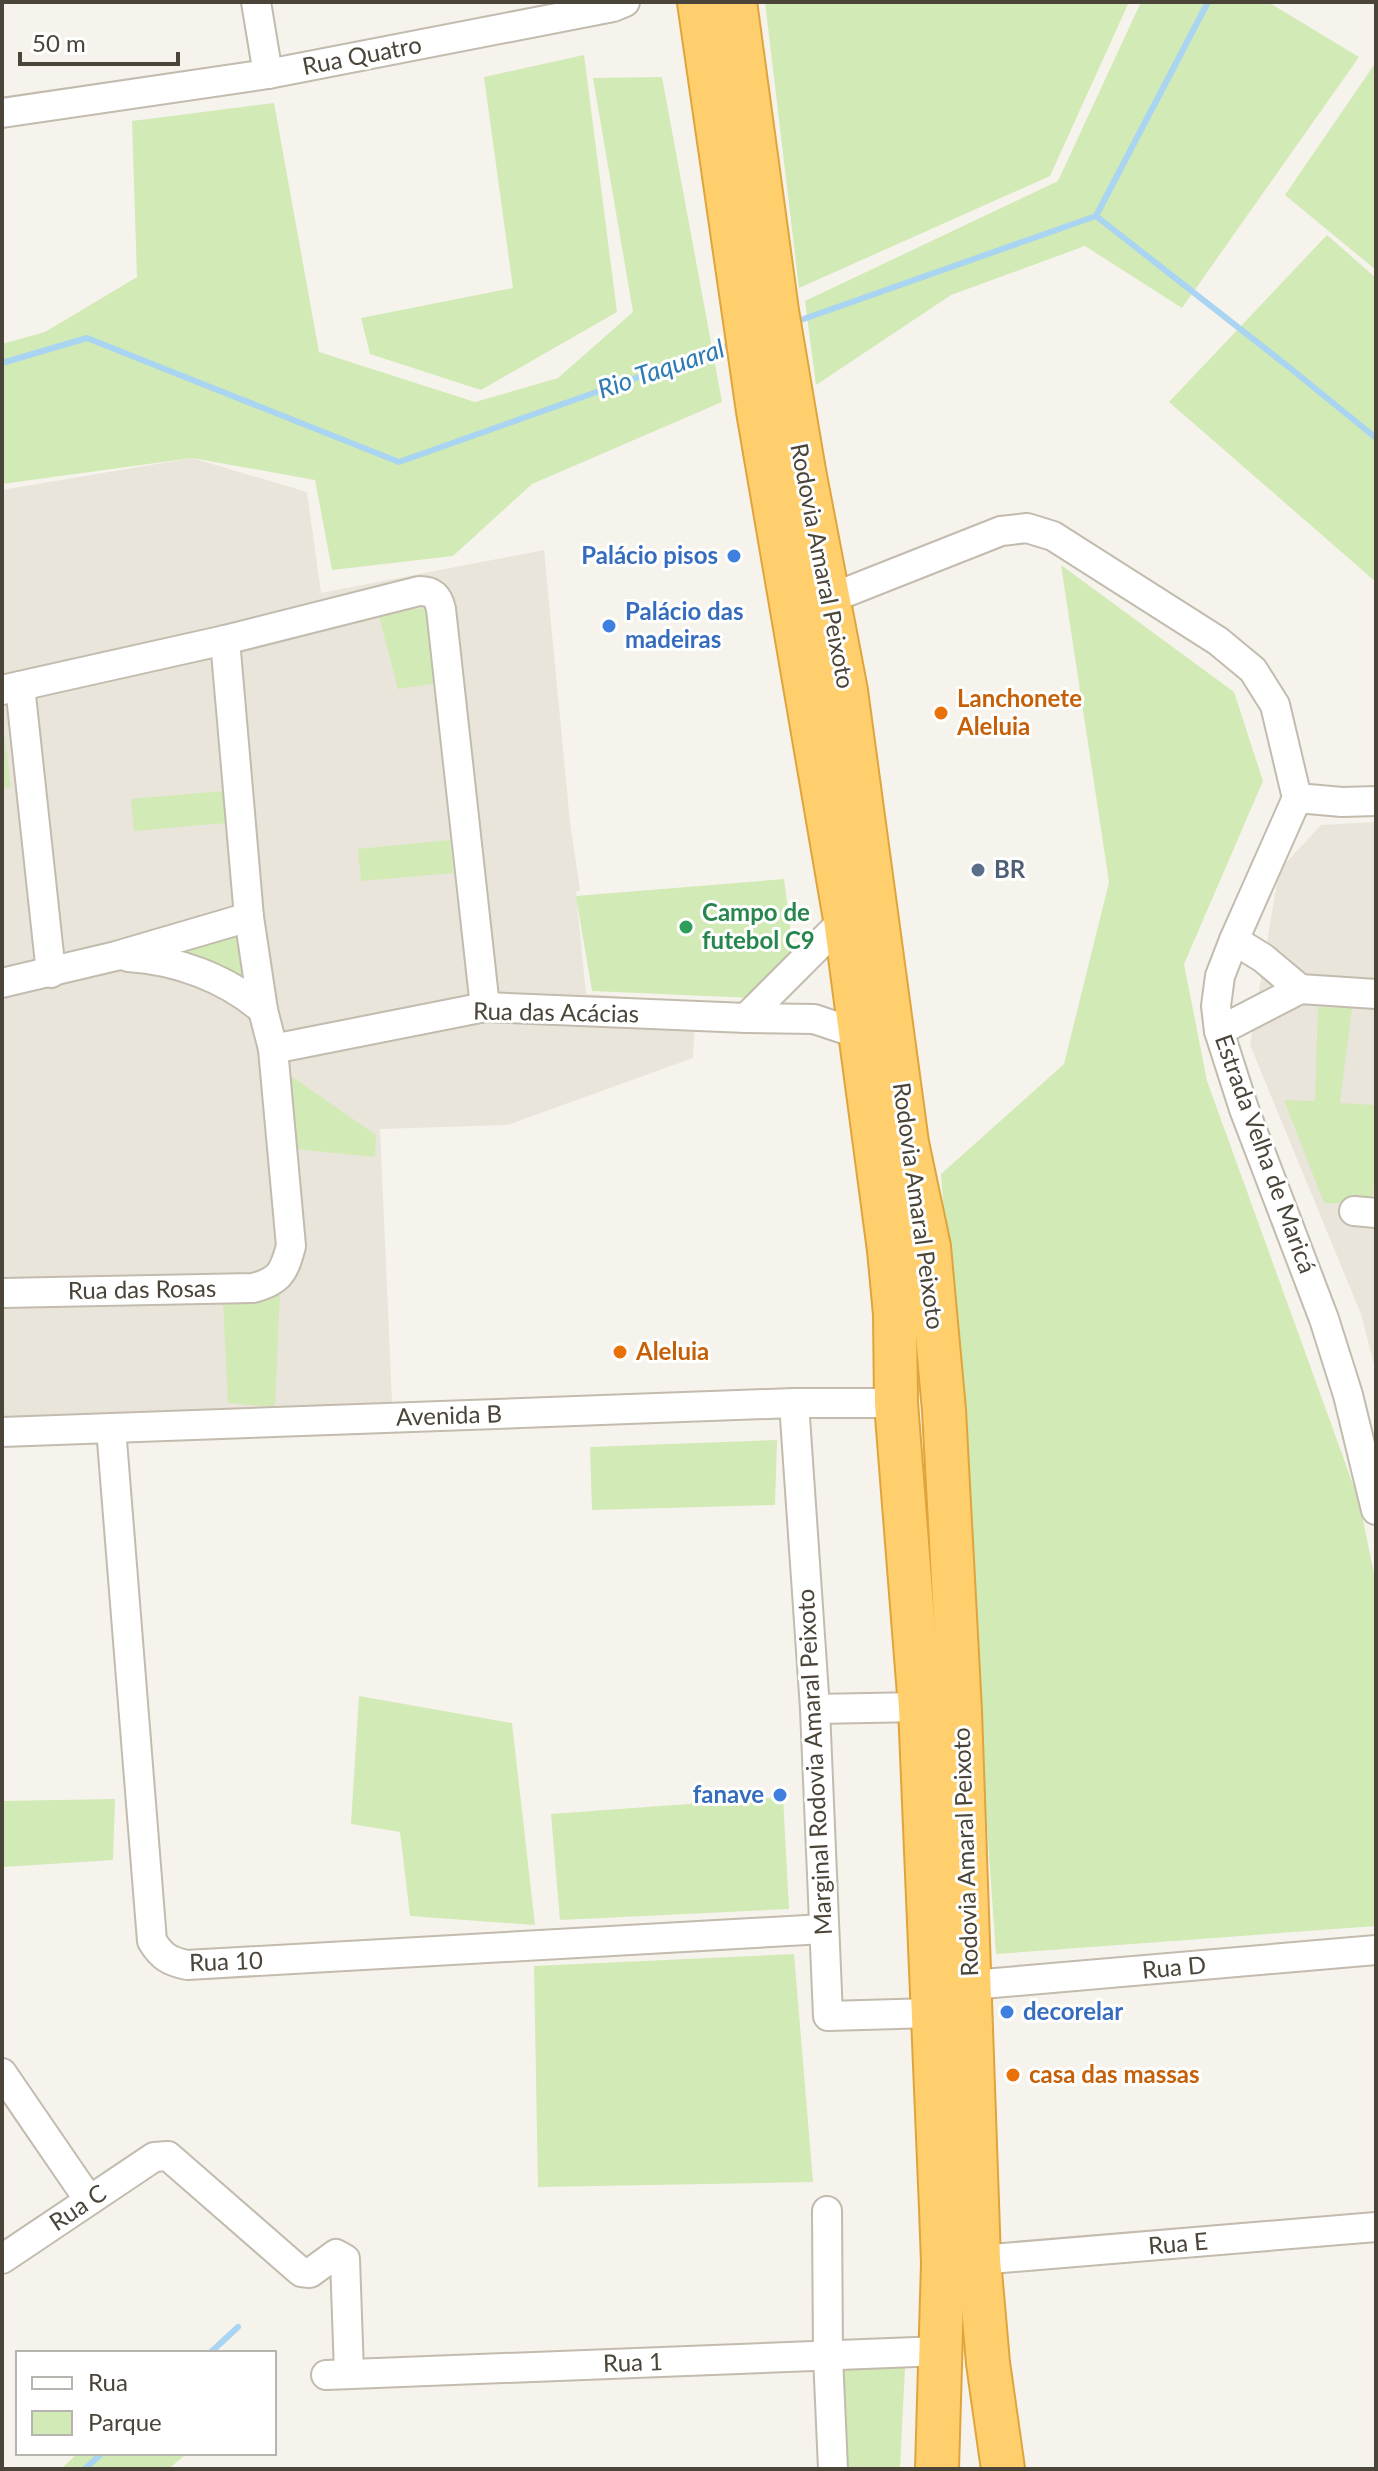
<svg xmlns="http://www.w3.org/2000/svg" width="1378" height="2471" font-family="Lato,sans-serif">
	<rect width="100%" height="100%" fill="#f6f3ec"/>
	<g fill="#eae5da">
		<path d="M192,458L307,492L321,593L544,550L570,822L580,890L576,892L586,994L696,1002L693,1058L507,1125L380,1129L392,1402L2,1418V490Z"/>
		<path d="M1376,822V1372L1361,1314L1250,1045L1279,870L1321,825Z"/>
	</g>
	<g fill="#d2eab5">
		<path d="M765,2H1129L1050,176L799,288Z"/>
		<path d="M1141,2H1268L1359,57L1182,308L1085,246L951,295L816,385L805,301L1058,181Z"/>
		<path d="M584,55L617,312L481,390L370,354L361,318L513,288L484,77Z"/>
		<path d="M1376,62V270L1285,195Z"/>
		<path d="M662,77L722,402L532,484L453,556L332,570L315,480L192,458L2,484V344L45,332L137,277L132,121L274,103L319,352L475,402L558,378L633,312L593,78Z"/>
		<path d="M1327,235L1376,278V582L1169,402Z"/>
		<path d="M1061,565L1234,692L1263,781L1184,964L1207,1081L1359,1501L1376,1583V1926L996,1954L941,1174L1064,1064L1109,882Z"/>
		<path d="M427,608L439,683L398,689L378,612Z"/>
		<path d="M2,717L11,787L2,788Z"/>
		<path d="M223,791L226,823L134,831L131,799Z"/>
		<path d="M450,840L453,873L361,881L358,849Z"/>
		<path d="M784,879L794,957L752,998L592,991L576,896Z"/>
		<path d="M234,932L245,937L251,989L177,959L204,942Z"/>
		<path d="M1318,1007L1352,1008L1340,1103L1376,1105V1156L1372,1204L1324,1203L1284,1100L1315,1101Z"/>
		<path d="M288,1074L376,1135L375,1157L295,1149Z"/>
		<path d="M280,1292L275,1407L228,1403L223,1301Z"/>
		<path d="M777,1440L775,1505L592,1510L590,1447Z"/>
		<path d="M359,1696L512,1723L535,1925L410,1916L400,1832L351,1824Z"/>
		<path d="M783,1797L789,1909L560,1920L551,1814Z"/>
		<path d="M115,1799L113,1860L2,1867V1801Z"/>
		<path d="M794,1954L813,2182L538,2187L534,1966Z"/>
		<path d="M905,2367L900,2469H846L841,2370Z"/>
		<path d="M78,2453H188L168,2469H61Z"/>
	</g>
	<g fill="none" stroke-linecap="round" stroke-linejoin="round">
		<g stroke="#a9d4f2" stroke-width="6">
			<path d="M1096,216L1290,368L1376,438"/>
			<path d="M795,322L1096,216L1208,2"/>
			<path d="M2,363L87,338L399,462L732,344"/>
			<path d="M210,2353L238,2327"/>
			<path d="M85,2469L102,2453"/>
		</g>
		<defs>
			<g id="minor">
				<path d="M256,2L268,74"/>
				<path d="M2,113L268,74L613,7L625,2"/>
				<path d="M829,599L1001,531L1027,528L1053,536L1218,641L1253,670L1275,705L1297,798L1234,940L1220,976L1216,1006L1219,1031L1244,1109L1324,1319L1348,1395L1376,1510"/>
				<path d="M20,686L51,973"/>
				<path d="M2,690L225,640L419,591C433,591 438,596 441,609L485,1007"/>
				<path d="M1297,798L1342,802L1376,801"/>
				<path d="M128,957C177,960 226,978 263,1010"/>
				<path d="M2,983L116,956L249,917"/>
				<path d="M1300,989L1376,994"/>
				<path d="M746,1018L845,919"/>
				<path d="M1219,1031L1300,989L1263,958L1234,940"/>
				<path d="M273,1049L485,1007L746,1018L814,1019L862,1035"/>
				<path d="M1354,1211L1376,1213"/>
				<path d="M2,1293L253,1288C280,1281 284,1272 291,1246L273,1049L263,1010L249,917L225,640"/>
				<path d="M794,1403L815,1709L828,2016L932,2013"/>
				<path d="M111,1428L152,1941C162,1957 169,1961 187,1965L824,1929"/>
				<path d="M2,1432L794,1403H896"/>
				<path d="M815,1709L920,1707"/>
				<path d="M971,1985L1376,1950"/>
				<path d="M2,2073L89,2200"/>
				<path d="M827,2211L828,2356L833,2469"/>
				<path d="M2,2259L154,2157L168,2156L301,2272L310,2273L336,2254L345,2259L349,2373"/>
				<path d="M979,2260L1376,2227"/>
				<path d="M326,2375L941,2351"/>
			</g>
			<g id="highway">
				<path d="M699,2L758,411L845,919L889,1250L895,1314L896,1403L920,1707L941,2208L943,2263L937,2469"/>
				<path d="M735,2L777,311L804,471L846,691L907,1143L929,1247L944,1410L960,1711L979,2260L988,2363L1003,2469"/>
			</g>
		</defs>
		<use href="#minor" stroke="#c2bbae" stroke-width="32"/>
		<use href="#highway" stroke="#e0a43c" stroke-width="46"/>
		<use href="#minor" stroke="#fff" stroke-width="28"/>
		<use href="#highway" stroke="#ffcf6e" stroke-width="42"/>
	</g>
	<g fill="#3f7fe0" stroke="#fff" stroke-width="3">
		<circle cx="734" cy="556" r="8"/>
		<circle cx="609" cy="626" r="8"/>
		<circle cx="780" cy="1795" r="8"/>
		<circle cx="1007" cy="2012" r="8"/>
	</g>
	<g fill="#e8710a" stroke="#fff" stroke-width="3">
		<circle cx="941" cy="713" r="8"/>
		<circle cx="620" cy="1352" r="8"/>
		<circle cx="1013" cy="2075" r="8"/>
	</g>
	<circle fill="#5c6f8a" stroke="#fff" stroke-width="3" cx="978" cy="870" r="8"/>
	<circle fill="#2e9e5b" stroke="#fff" stroke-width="3" cx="686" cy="927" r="8"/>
	<g text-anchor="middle" stroke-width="6" stroke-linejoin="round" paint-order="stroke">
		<g font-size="24" fill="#4b4439" stroke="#fff">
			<text transform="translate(362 56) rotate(-11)" y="8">Rua Quatro</text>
			<text transform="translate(822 566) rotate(79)" y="8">Rodovia Amaral Peixoto</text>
			<text transform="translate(556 1013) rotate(1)" y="8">Rua das Acácias</text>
			<text transform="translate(1265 1154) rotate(70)" y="8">Estrada Velha de Maricá</text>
			<text transform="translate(918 1206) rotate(82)" y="8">Rodovia Amaral Peixoto</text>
			<text transform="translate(142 1290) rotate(-1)" y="8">Rua das Rosas</text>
			<text transform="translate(449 1416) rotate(-2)" y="8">Avenida B</text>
			<text transform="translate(815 1762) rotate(-93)" y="8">Marginal Rodovia Amaral Peixoto</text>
			<text transform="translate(966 1852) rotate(-92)" y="8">Rodovia Amaral Peixoto</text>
			<text transform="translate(226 1962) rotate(-2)" y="8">Rua 10</text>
			<text transform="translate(1174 1968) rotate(-5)" y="8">Rua D</text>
			<text transform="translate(78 2208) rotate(-34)" y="8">Rua C</text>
			<text transform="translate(1178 2244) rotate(-5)" y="8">Rua E</text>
			<text transform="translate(633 2363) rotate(-2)" y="8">Rua 1</text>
		</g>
		<g font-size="24" font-weight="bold" fill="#366cbe" stroke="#fff" text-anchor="end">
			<text x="718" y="564">Palácio pisos</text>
			<text x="625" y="620" text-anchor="start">Palácio das<tspan x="625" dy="28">madeiras</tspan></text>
			<text x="764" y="1803">fanave</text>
			<text x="1023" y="2020" text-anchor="start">decorelar</text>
		</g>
		<g font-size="24" font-weight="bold" fill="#c56008" stroke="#fff" text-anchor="start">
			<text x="957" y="707">Lanchonete<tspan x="957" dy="28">Aleluia</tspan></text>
			<text x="636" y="1360">Aleluia</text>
			<text x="1029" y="2083">casa das massas</text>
		</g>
		<g font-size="24" font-weight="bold" fill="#4e5e75" stroke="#fff" text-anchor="start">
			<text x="994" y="878">BR</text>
		</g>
		<g font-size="24" font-weight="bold" fill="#27864d" stroke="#fff" text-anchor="start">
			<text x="702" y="921">Campo de<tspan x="702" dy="28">futebol C9</tspan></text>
		</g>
		<g font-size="26" font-style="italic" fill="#2e7ab2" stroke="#fff">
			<text transform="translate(661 369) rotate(-19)" y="9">Rio Taquaral</text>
		</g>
	</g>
	<rect width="1378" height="2471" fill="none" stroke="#4b4439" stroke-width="8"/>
	<rect x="16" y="2351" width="260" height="104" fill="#ffffff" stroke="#b7b4b0" stroke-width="2"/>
	<rect x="32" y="2377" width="40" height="12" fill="#ffffff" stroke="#b7b4b0" stroke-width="2"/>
	<text x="88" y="2391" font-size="24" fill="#4b4439">Rua</text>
	<rect x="32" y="2411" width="40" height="24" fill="#d2eab5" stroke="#b7b4b0" stroke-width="2"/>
	<text x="88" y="2431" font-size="24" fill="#4b4439">Parque</text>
	<path d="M20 52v12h158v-12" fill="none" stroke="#4b4439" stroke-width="4"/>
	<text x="32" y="52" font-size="24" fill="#4b4439" stroke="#ffffff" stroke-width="6" paint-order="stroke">50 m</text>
</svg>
